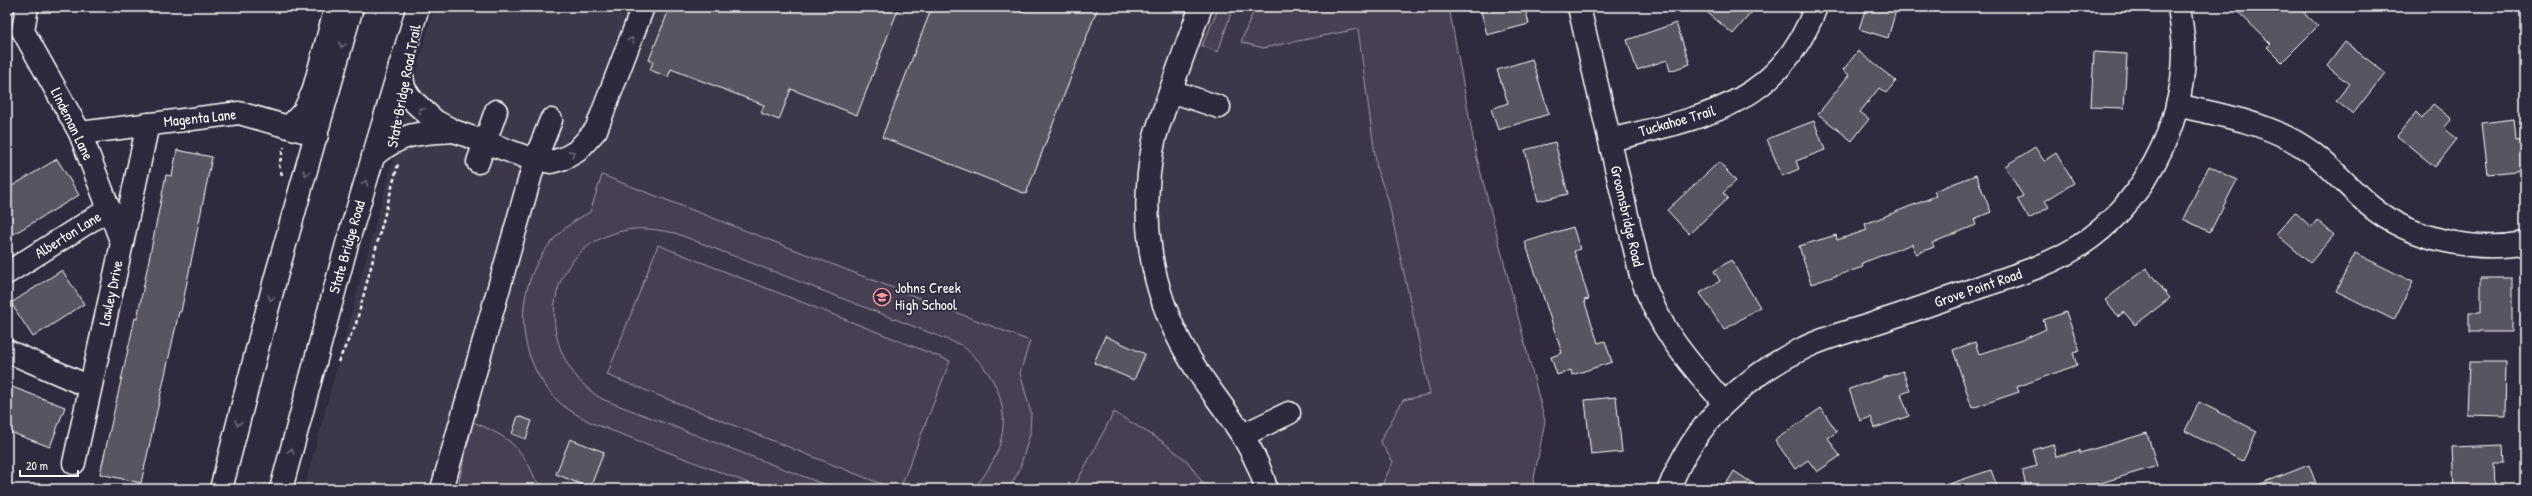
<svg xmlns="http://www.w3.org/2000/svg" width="2532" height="496" font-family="'Patrick Hand',sans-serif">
	<rect width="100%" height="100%" fill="#2f2a3d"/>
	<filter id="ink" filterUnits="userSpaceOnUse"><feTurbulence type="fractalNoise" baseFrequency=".025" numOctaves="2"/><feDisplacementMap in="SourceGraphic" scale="8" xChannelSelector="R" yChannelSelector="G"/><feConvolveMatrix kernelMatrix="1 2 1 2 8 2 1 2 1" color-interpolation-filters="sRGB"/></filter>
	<g filter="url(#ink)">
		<path fill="#3c3749" d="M434,7H1219L1203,45L1218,51L1233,7H1255L1242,42L1263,48L1357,29L1377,170L1388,199L1430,394L1403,400L1380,440L1393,462L1380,489H550L536,481L527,459L474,422L457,489H304Z"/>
		<g fill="#464152" stroke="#a2a0a8">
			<path d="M1219,7H1233L1218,52L1202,46Z"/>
			<path d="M1255,7H1449L1476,154L1545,421L1532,489H1380L1393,462L1380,441L1403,400L1430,394L1388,199L1377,170L1358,29L1263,48L1241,42Z"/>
			<path d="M602,175L1030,341L1020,373L1031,413L1030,434L1019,471L1009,488L973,489C1017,441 1013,385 961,345L675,233C659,230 643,227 627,230C539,246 531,355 602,399L836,489H764L592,423C581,417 569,411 559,402C500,344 517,248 590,212Z"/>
			<path d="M658,245L950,361L900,489H894L607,375Z"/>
			<path d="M1114,412L1162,441L1188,462L1207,489H1073Z"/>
			<path d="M473,422C507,436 522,446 536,481L550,489H457Z"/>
		</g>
		<g fill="#595564" stroke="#fff">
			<path d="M670,7H899L857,115L791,89L779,120L761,113L764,105L671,69L668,77L650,70L653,62L649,60Z"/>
			<path d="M932,7H1008L1023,13L1025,7H1098L1026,194L882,137Z"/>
			<path d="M1480,7H1525L1529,24L1487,35Z"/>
			<path d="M1701,7H1756L1733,34Z"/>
			<path d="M1866,7H1897L1888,38L1859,29Z"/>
			<path d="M2233,7H2298L2318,26L2282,62L2267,47L2271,44Z"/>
			<path d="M1676,23L1690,64L1670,71L1667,60L1637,70L1627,40Z"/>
			<path d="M2345,42L2385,73L2353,114L2336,101L2349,84L2327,66Z"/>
			<path d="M1858,51L1896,81L1886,93L1879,88L1860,112L1869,119L1852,141L1818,114L1849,75L1843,70Z"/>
			<path d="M2094,52L2127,54L2124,108L2091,107Z"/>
			<path d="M1532,59L1549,114L1498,130L1491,109L1508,103L1497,70Z"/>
			<path d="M2433,104L2452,119L2444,128L2457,139L2435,167L2397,136L2416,112L2422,118Z"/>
			<path d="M2514,119L2516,140L2525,139V170L2488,174L2482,123Z"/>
			<path d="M1814,121L1825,150L1796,161L1799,169L1782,176L1767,139Z"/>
			<path d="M1555,142L1568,194L1538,201L1525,150Z"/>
			<path d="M2035,147L2044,161L2056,153L2074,183L2045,201L2049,207L2029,219L2017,199L2023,196L2005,166Z"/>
			<path d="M177,150L212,157L181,312H179L141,483L100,474L135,318L137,319L166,175L172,176Z"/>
			<path d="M57,159L79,195L7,238V189Z"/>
			<path d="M1719,162L1736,181L1723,193L1728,198L1689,234L1667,210Z"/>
			<path d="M2209,166L2237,180L2210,232L2183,219Z"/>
			<path d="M1976,175L1991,212L1974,219L1976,225L1932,243L1934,247L1916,254L1912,244L1862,263L1863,267L1811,284L1799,246L1836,235L1837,240L1867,230L1865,224L1936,196L1934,191Z"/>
			<path d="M2295,212L2311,227L2317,220L2334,235L2310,263L2276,234Z"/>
			<path d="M1573,227L1580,249L1574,251L1589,299L1584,300L1598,343L1605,341L1612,362L1572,375L1571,370L1557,375L1551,357L1562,353L1525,242Z"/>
			<path d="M2355,253L2413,282L2394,320L2336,291Z"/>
			<path d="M1731,260L1760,307L1724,330L1700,293L1720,281L1714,271Z"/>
			<path d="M2146,268L2170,298L2135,325L2124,312L2118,317L2105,300Z"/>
			<path d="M62,270L84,304L33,337L11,303Z"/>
			<path d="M2481,278H2512V332H2469V312H2481Z"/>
			<path d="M2066,312L2080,351L2073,353L2077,365L2017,387L2019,392L1972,408L1953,350L1975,342L1979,354L2022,340L2046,329L2043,320Z"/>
			<path d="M1105,336L1145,354L1134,380L1094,363Z"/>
			<path d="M2469,362H2506L2505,416L2467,415Z"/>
			<path d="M1903,371L1910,391L1901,394L1909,416L1875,428L1871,417L1860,421L1849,389Z"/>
			<path d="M7,385L65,407L50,447L7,431Z"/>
			<path d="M1616,397L1622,452L1591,455L1585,400Z"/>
			<path d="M2199,402L2257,431L2243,461L2185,431Z"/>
			<path d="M1821,408L1837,432L1828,438L1840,456L1817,472L1808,460L1795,469L1775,440Z"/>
			<path d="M518,416L532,421L526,439L512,434Z"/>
			<path d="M2147,433L2157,466L2081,489H2027L2022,470L2037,466L2033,450L2053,444L2056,457L2080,450V453Z"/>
			<path d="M570,439L604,452L590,488L556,474Z"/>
			<path d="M2503,445L2504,464H2494L2495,489H2454L2452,447Z"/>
			<path d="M2309,465L2318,489H2250V488Z"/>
			<path d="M1991,470L1998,489H1943V486Z"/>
			<path d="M1734,471L1761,489H1723Z"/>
		</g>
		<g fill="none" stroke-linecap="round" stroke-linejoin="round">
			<defs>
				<g id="minor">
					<path d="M27,7L23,31L80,133L122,243"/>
					<path d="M1201,7C1189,38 1178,69 1167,101C1163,114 1157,128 1154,141C1139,215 1149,289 1187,354C1213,400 1253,436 1266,489"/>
					<path d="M1579,7L1641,276C1660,331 1687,360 1724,403"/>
					<path d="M400,65L404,88L412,100L435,121L454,131L526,157L551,162L565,158L577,151L596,130L643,7"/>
					<path d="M1171,91L1219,107"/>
					<path d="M2177,105C2213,114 2253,120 2286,137C2323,155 2340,180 2370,206C2409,239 2476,253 2525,243"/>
					<path d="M80,133L239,113L317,135"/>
					<path d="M1610,140C1703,117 1777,107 1816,7"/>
					<path d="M373,156C402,133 418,133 454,131"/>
					<path d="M478,162L496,111"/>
					<path d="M7,273L109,209"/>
					<path d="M7,351L90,387"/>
					<path d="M1243,435L1289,413"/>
					<path d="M74,463L148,124"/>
					<path d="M442,489L535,160L551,120"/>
					<path d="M1669,489C1692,426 1744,376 1804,348C1828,336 1856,330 1881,321C1915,310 1949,298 1983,286C2016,275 2050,265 2079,246C2142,205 2183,128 2184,53C2184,38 2181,22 2179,7"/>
				</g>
				<g id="highway">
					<path d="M289,127L304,111L313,92L336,7"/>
					<path d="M221,489L275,280L352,7"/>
					<path d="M281,489L347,244L418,7"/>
				</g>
			</defs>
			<use href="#minor" stroke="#fff" stroke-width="25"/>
			<use href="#highway" stroke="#fff" stroke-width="25"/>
			<g stroke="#fff" stroke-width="2.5" stroke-dasharray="4 3" stroke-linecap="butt">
				<path d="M282,175L279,165L284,147"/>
				<path d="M338,362L356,324L398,164"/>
			</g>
			<use href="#minor" stroke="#2f2a3d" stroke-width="22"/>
			<use href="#highway" stroke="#2f2a3d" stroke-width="22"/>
		</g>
		<defs><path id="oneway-chevron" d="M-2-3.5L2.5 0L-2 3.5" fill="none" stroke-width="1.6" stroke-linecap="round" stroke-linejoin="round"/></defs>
		<g stroke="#6d6a77">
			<use href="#oneway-chevron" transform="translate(631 40) rotate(-69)"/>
			<use href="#oneway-chevron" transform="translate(342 45) rotate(105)"/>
			<use href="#oneway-chevron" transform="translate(421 110) rotate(-136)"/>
			<use href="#oneway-chevron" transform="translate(572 153) rotate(-31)"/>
			<use href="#oneway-chevron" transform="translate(306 173) rotate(106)"/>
			<use href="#oneway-chevron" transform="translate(365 183) rotate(-73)"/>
			<use href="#oneway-chevron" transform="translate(271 298) rotate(105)"/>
			<use href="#oneway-chevron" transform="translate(238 423) rotate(105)"/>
			<use href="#oneway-chevron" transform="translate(291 451) rotate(-75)"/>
		</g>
	</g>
	<defs>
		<symbol id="school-ring" viewBox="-11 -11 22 22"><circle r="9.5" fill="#2f2a3d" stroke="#ff9aa2" stroke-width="1.5"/><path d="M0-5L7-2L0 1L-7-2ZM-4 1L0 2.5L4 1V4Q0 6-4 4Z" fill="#ff9aa2"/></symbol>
	</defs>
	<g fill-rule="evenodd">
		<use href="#school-ring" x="872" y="287" width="20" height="20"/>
	</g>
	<g text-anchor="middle" stroke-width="3.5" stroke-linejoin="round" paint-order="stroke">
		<g font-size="15" fill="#fff" stroke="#2f2a3d">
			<text transform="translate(404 86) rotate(-79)" y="5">State Bridge Road Trail</text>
			<text transform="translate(200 118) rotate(-6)" y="5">Magenta Lane</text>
			<text transform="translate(1677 121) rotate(-16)" y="5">Tuckahoe Trail</text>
			<text transform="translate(72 124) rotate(64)" y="5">Lindeman Lane</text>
			<text transform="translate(1627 216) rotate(77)" y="5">Groomsbridge Road</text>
			<text transform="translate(68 235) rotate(-32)" y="5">Alberton Lane</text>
			<text transform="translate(347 247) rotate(-74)" y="5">State Bridge Road</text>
			<text transform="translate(1978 288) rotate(-19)" y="5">Grove Point Road</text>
			<text transform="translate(111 293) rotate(-78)" y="5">Lawley Drive</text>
		</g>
		<g font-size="15" fill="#fff" stroke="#2f2a3d" text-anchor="start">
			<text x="895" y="293">Johns Creek<tspan x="895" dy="17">High School</tspan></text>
		</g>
	</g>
	<rect width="2532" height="496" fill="none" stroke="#2f2a3d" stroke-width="24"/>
	<rect x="12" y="12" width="2508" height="472" fill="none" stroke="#fff" stroke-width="1.5" filter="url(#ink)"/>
	<path d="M20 470v6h58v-6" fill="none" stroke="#ffffff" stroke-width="2"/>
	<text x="26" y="470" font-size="12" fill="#ffffff" stroke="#2f2a3d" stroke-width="3" paint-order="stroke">20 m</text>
</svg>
